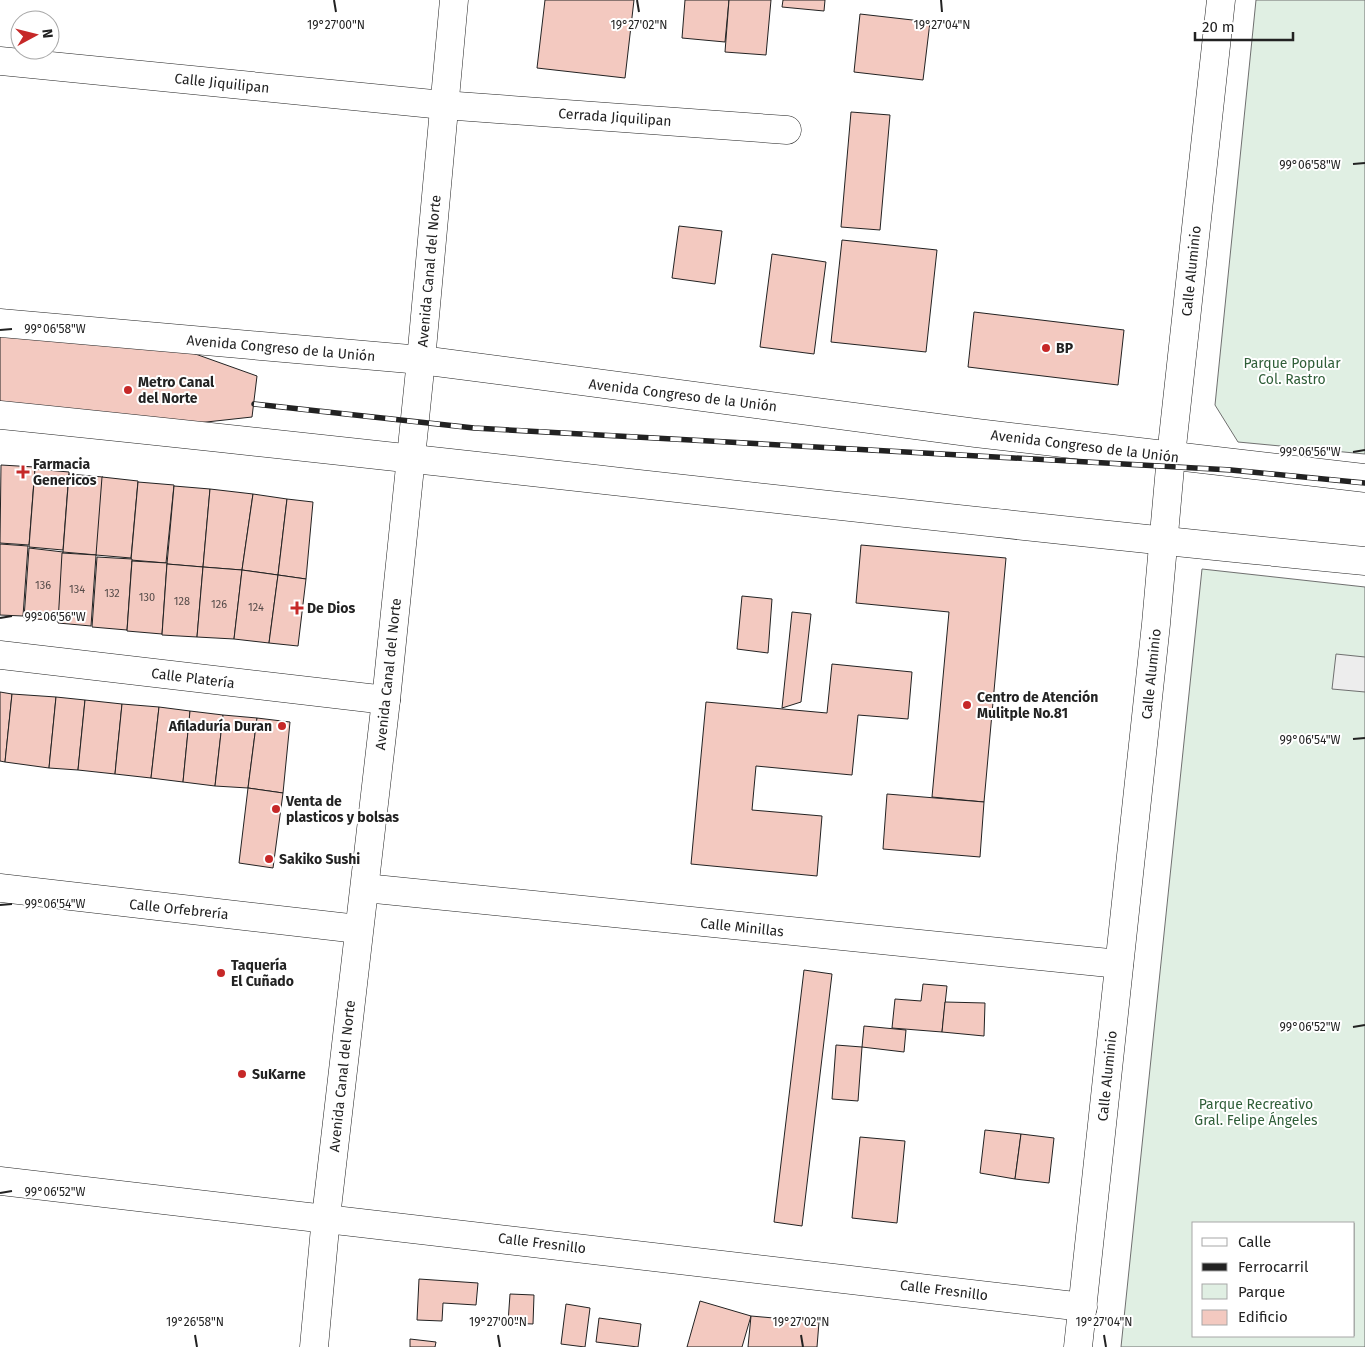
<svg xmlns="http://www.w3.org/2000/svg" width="1365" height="1347" font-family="'Fira Sans',sans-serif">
	<rect width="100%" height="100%" fill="#fff"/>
	<g fill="#e0efe3" stroke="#6f6f6f" fill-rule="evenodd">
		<path d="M1256,0H1365V454L1238,442L1215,405Z"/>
		<path d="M1202,569L1365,587V1347H1121ZM1194,1223H1354V1336H1194Z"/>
	</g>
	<path fill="#ededed" stroke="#6f6f6f" d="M1336,654L1365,657V692L1332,689Z"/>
	<g fill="#f3c9c0" stroke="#222">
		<path d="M545,0H634L625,78L537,68Z"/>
		<path d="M685,0H729L725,42L682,38Z"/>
		<path d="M729,0H771L766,55L725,52Z"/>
		<path d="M783,0H825L824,11L782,7Z"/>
		<path d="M860,14L930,22L923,80L854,72Z"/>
		<path d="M851,112L890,115L880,230L841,227Z"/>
		<path d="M679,226L722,231L715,284L672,278Z"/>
		<path d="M842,240L937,250L926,352L831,342Z"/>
		<path d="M772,254L826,262L814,354L760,347Z"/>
		<path d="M974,312L1124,330L1118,385L968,367Z"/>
		<path d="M0,331L187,351L257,376L252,417L179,425L0,406Z"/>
		<path d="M1,465L35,467L29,545L0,543Z"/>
		<path d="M35,469L69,472L63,550L29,547Z"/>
		<path d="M69,474L103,477L97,555L63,552Z"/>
		<path d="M102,477L138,481L131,558L96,555Z"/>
		<path d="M138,482L174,485L166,563L131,560Z"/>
		<path d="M174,486L210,489L203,567L167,564Z"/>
		<path d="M210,489L253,494L242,570L203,567Z"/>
		<path d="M253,494L287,499L278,575L242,570Z"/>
		<path d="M287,499L313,502L306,579L278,575Z"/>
		<path d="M0,544L28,546L23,616L0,615Z"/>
		<path d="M861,545L1006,558L984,802L932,797L949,612L856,603Z"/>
		<path d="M29,548L63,552L59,621L24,618Z"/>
		<path d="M62,553L96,555L91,626L58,623Z"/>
		<path d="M97,557L132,559L127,630L92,627Z"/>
		<path d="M132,561L167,563L162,634L127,631Z"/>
		<path d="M167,564L203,567L197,637L162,635Z"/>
		<path d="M203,567L242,570L234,639L197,637Z"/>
		<path d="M242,570L278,575L269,643L234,639Z"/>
		<path d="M278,575L306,579L298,646L269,643Z"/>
		<path d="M742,596L772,599L768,653L737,649Z"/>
		<path d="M792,612L811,614L801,702L782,708Z"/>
		<path d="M832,664L912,672L908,719L858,715L852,775L756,766L752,810L822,816L817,876L691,864L706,702L827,713Z"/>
		<path d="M0,692L12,694L5,762L0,761Z"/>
		<path d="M12,694L56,697L49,768L5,762Z"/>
		<path d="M56,697L85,700L78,770L49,768Z"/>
		<path d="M85,700L122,704L115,774L78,770Z"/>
		<path d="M122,704L159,707L151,778L115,774Z"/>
		<path d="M159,707L190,711L183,782L151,778Z"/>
		<path d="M190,711L223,715L215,786L183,782Z"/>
		<path d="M223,715L257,718L248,788L215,786Z"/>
		<path d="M257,718L290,722L283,793L248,788Z"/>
		<path d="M248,788L283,793L273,868L239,863Z"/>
		<path d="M887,794L984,802L980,857L883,849Z"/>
		<path d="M804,970L832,974L802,1226L774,1222Z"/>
		<path d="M923,984L947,986L942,1032L892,1028L895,999L921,1001Z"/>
		<path d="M945,1002L985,1003L984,1036L942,1032Z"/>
		<path d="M864,1026L906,1030L904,1052L862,1047Z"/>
		<path d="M836,1045L862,1047L858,1101L832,1099Z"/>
		<path d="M985,1130L1021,1134L1015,1179L980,1173Z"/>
		<path d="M1021,1134L1054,1138L1049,1183L1015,1179Z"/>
		<path d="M860,1137L905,1141L897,1223L852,1218Z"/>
		<path d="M419,1279L478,1283L476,1305L443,1303L442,1321L417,1320Z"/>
		<path d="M510,1294L534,1295L533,1324L508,1323Z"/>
		<path d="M700,1301L751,1316L742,1347H687Z"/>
		<path d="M566,1304L590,1308L585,1347L561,1344Z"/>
		<path d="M751,1316L819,1322L817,1347H748Z"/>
		<path d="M599,1318L641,1324L638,1347L596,1342Z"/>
		<path d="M410,1339L436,1342L435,1347H410Z"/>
	</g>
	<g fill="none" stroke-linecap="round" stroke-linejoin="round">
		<defs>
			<g id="minor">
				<path d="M0,61L443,105L787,130"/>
				<path d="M0,655L386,700"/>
				<path d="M0,888L358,929"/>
				<path d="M365,888L1119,964"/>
				<path d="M0,1181L1083,1307"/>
				<path d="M1078,1347L1156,624L1171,456L1221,0"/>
			</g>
			<g id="major">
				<path d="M0,323L421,360L976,433L1365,478"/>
				<path d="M0,415C455,461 910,517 1365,561"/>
				<path d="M314,1347L326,1217L386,700L421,360L454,0"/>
			</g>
		</defs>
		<use href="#minor" stroke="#222" stroke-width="29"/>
		<use href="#major" stroke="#222" stroke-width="29"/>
		<use href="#minor" stroke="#fff" stroke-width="28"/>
		<use href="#major" stroke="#fff" stroke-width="28"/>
		<defs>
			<path id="rail" d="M254,404L474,428L1231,470L1365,483"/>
		</defs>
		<use href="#rail" stroke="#222" stroke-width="5.5"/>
		<use href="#rail" stroke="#fff" stroke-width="4" stroke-dasharray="11" stroke-linecap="butt"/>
	</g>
	<path fill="none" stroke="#222" stroke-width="2" d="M334,0L336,12M637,0L639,12M941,0L942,12M1353,164L1365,163M0,330L12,329M1353,452L1365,450M0,618L12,616M1353,739L1365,738M0,905L12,904M1353,1027L1365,1025M0,1193L12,1191M195,1335L197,1347M498,1335L500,1347M801,1335L803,1347M1104,1335L1106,1347"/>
	<g fill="#c62828" stroke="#fff" stroke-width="2">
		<circle cx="1046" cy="348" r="5"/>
		<circle cx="128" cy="390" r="5"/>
		<path d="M20.5 464.5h5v5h5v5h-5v5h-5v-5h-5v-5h5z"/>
		<path d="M294.5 600.5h5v5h5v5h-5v5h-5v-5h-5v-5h5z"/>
		<circle cx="967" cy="705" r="5"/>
		<circle cx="282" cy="726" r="5"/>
		<circle cx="276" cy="809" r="5"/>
		<circle cx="269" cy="859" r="5"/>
		<circle cx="221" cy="973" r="5"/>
		<circle cx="242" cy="1074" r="5"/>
	</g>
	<g text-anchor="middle" stroke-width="4" stroke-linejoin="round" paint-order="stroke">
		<g font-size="11" fill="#564c4a">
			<text x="43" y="589">136</text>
			<text x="77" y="593">134</text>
			<text x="112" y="597">132</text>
			<text x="147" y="601">130</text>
			<text x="182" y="605">128</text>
			<text x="219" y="608">126</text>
			<text x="256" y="611">124</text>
		</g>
		<g font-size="14" fill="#222" stroke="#fff">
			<text transform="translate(222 83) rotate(6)" y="5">Calle Jiquilipan</text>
			<text transform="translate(615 117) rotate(4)" y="5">Cerrada Jiquilipan</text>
			<text transform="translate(429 271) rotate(-85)" y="5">Avenida Canal del Norte</text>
			<text transform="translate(1191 271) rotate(-84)" y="5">Calle Aluminio</text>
			<text transform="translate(281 348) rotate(5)" y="5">Avenida Congreso de la Unión</text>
			<text transform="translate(683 395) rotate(7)" y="5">Avenida Congreso de la Unión</text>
			<text transform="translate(1085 446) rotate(7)" y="5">Avenida Congreso de la Unión</text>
			<text transform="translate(388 674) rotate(-84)" y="5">Avenida Canal del Norte</text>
			<text transform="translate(1151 674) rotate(-84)" y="5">Calle Aluminio</text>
			<text transform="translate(193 678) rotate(7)" y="5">Calle Platería</text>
			<text transform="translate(179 909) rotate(6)" y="5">Calle Orfebrería</text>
			<text transform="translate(742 927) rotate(6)" y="5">Calle Minillas</text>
			<text transform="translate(342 1076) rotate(-84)" y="5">Avenida Canal del Norte</text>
			<text transform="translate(1107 1076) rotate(-84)" y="5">Calle Aluminio</text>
			<text transform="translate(542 1243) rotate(7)" y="5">Calle Fresnillo</text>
			<text transform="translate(944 1290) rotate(7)" y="5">Calle Fresnillo</text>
		</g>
		<g font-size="14" font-weight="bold" fill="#222" stroke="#fff" text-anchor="start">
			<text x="1056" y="353">BP</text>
			<text x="138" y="387">Metro Canal<tspan x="138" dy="16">del Norte</tspan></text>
			<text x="33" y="469">Farmacia<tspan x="33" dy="16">Genericos</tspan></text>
			<text x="307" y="613">De Dios</text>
			<text x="977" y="702">Centro de Atención<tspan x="977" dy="16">Mulitple No.81</tspan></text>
			<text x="272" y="731" text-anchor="end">Afiladuría Duran</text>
			<text x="286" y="806">Venta de<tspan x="286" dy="16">plasticos y bolsas</tspan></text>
			<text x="279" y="864">Sakiko Sushi</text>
			<text x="231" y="970">Taquería<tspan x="231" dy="16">El Cuñado</tspan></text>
			<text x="252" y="1079">SuKarne</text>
		</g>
		<g font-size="14" fill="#2f5e38" stroke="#fff">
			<text x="1292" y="368">Parque Popular<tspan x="1292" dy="16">Col. Rastro</tspan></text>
			<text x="1256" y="1109">Parque Recreativo<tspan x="1256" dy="16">Gral. Felipe Ángeles</tspan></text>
		</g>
	</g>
	<g font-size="12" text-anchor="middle" fill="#222" stroke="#fff" stroke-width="4" stroke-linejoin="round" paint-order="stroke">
		<text x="336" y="29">19°27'00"N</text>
		<text x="639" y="29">19°27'02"N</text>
		<text x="942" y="29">19°27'04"N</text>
		<text x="1310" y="169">99°06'58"W</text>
		<text x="55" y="333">99°06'58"W</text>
		<text x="1310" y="456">99°06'56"W</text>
		<text x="55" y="621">99°06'56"W</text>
		<text x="1310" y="744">99°06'54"W</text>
		<text x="55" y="908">99°06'54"W</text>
		<text x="1310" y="1031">99°06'52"W</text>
		<text x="55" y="1196">99°06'52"W</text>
		<text x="195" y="1326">19°26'58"N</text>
		<text x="498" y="1326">19°27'00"N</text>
		<text x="801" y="1326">19°27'02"N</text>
		<text x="1104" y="1326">19°27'04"N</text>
	</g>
	<rect x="1192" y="1222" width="162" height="115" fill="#ffffff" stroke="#a7a7a7"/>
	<rect x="1202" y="1238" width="25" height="8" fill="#ffffff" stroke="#a7a7a7"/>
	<text x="1238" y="1247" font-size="15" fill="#222222">Calle</text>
	<rect x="1202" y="1263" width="25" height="8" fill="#222222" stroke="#a7a7a7"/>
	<text x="1238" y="1272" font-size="15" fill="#222222">Ferrocarril</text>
	<rect x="1202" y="1284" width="25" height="15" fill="#e0efe3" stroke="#a7a7a7"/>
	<text x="1238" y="1297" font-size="15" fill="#222222">Parque</text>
	<rect x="1202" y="1310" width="25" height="15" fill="#f3c9c0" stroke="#a7a7a7"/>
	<text x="1238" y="1322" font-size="15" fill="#222222">Edificio</text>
	<g transform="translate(35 35) rotate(83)"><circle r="24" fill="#ffffff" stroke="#a7a7a7"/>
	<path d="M0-4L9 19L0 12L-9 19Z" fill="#c62828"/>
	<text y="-8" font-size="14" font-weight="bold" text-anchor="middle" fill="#222222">N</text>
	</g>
	<path d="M1195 32v8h98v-8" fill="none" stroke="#222222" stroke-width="2.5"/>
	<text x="1202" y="32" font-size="15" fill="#222222" stroke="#ffffff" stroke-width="4" paint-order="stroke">20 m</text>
</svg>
